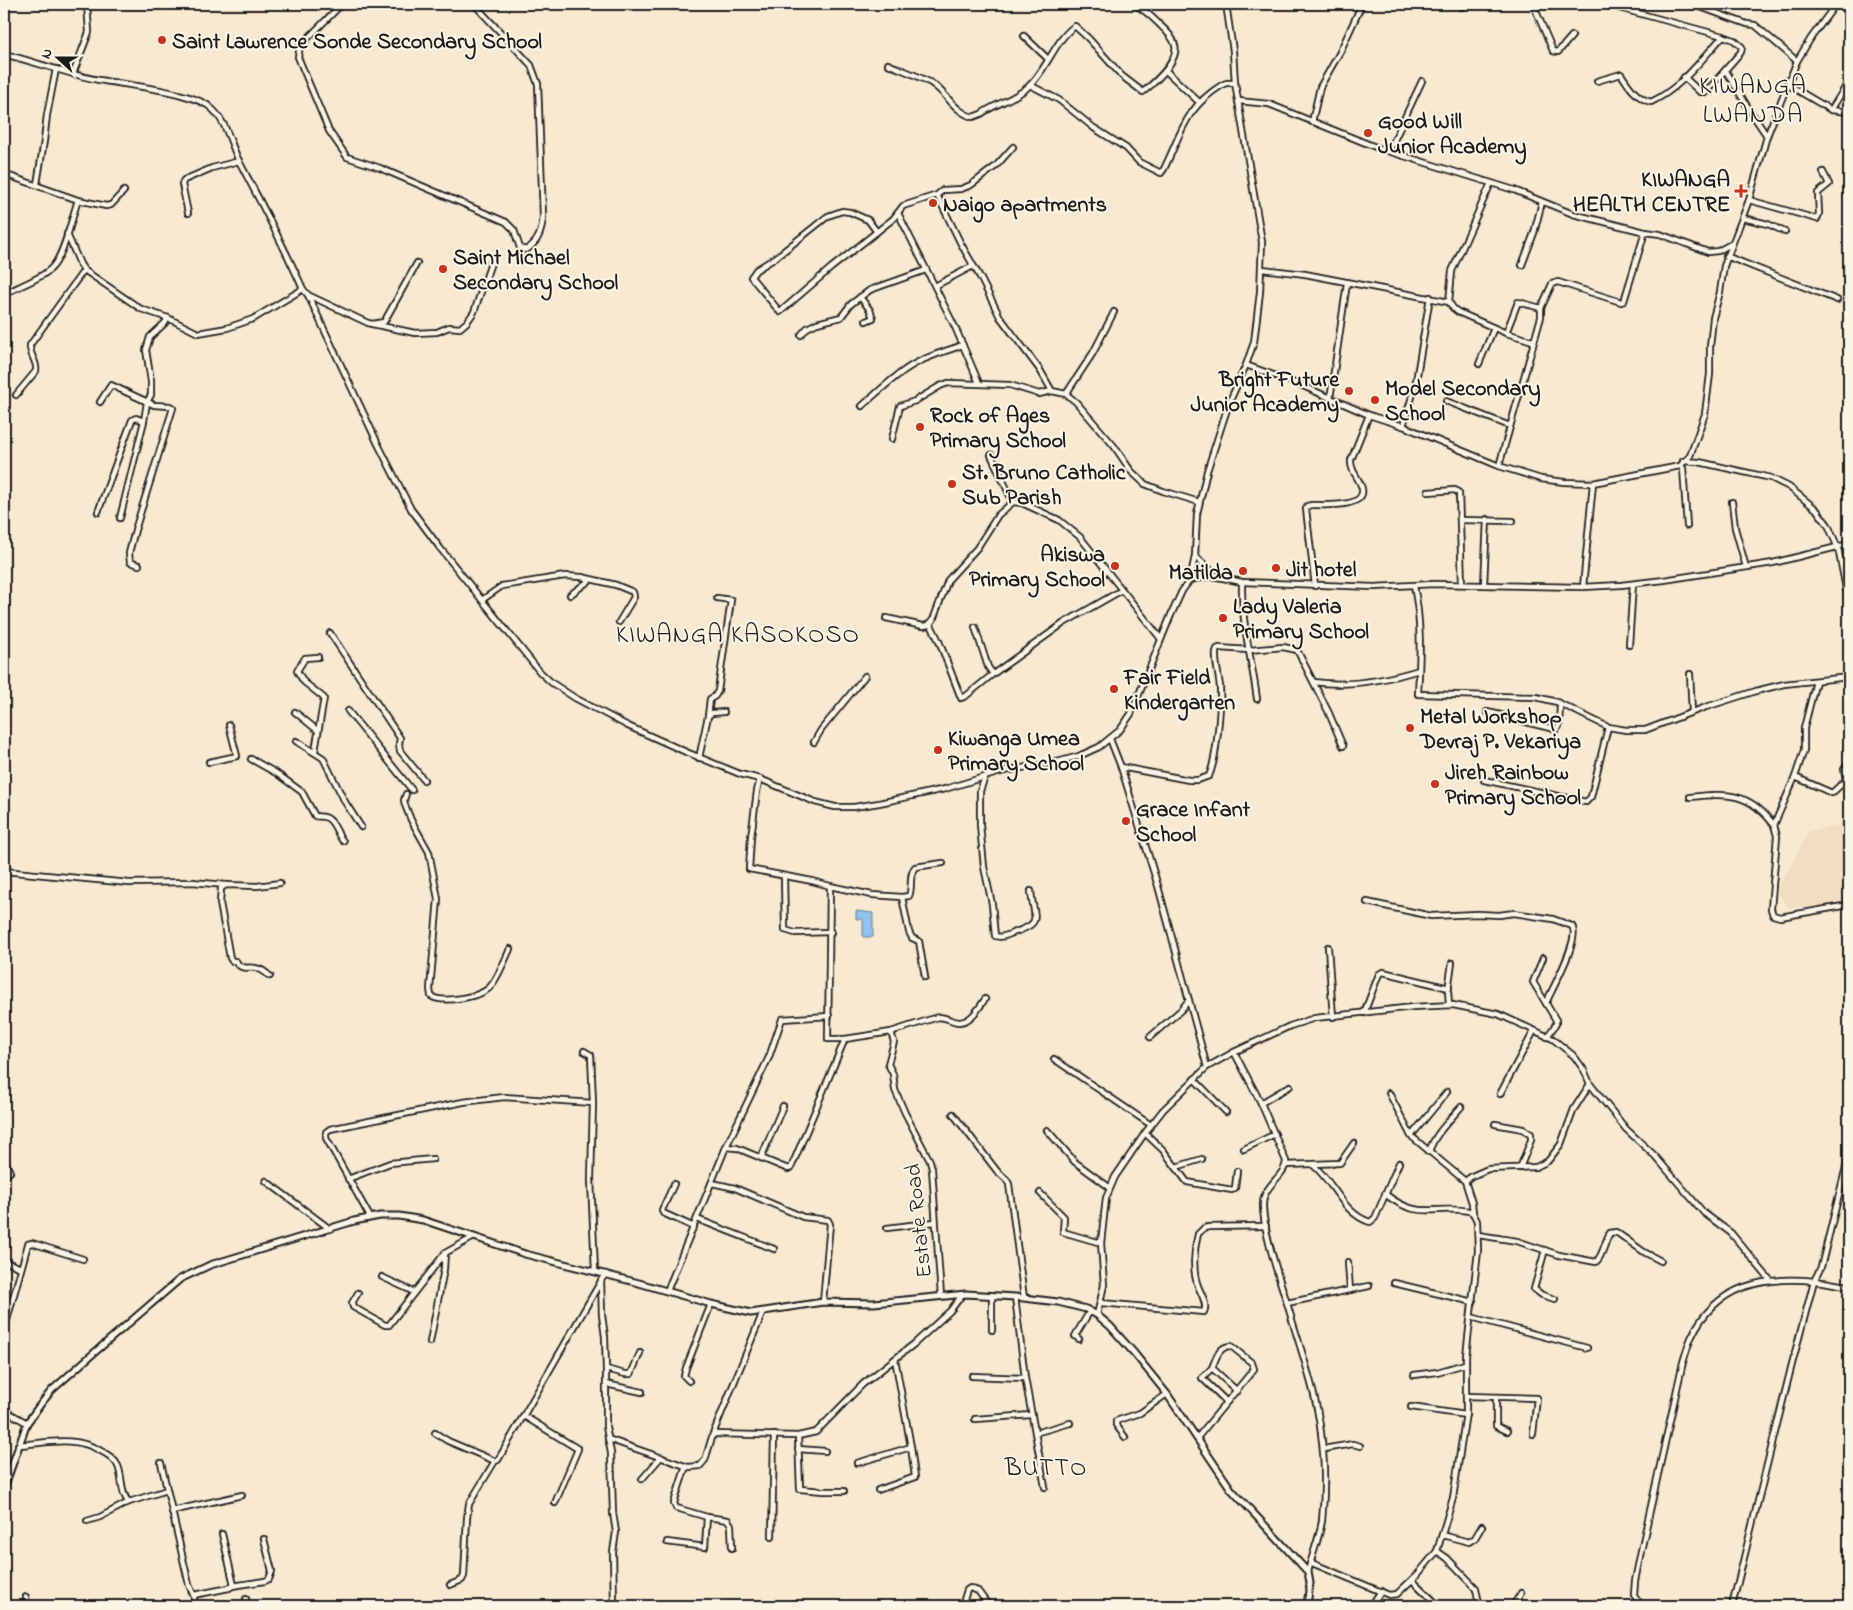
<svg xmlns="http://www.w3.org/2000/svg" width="1853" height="1610" font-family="'Indie Flower',sans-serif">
	<rect width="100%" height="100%" fill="#f8e9d0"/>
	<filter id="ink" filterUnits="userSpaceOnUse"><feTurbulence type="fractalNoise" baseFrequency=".02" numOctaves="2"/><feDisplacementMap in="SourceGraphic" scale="10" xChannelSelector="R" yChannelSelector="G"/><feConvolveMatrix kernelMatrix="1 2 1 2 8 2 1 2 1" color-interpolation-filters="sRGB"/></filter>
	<g filter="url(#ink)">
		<path fill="#f1ddbf" d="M1849,806V906L1788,907L1777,890L1809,831L1837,826L1849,813Z"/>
		<path fill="#92c2ee" stroke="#63809a" d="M856,911L873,913V937H863V919H856Z"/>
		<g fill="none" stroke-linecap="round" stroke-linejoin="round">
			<defs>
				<g id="minor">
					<path d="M342,4L300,46L298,57L329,131L347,157L380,168L506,222L514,230L520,248L526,250C539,242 542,230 543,216L538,84L531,65L474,4"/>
					<path d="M1533,4L1553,51L1558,52L1572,36"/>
					<path d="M1604,4L1723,36L1734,40L1742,47L1741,52L1706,92H1700L1684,77"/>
					<path d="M1692,4L1747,24L1755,25L1797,61"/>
					<path d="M1462,7L1463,4"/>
					<path d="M1024,36L1048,59"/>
					<path d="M4,54C36,62 67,74 99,80C126,85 190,91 210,107C227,121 230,144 240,163C262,205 284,246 303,289L308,295L378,444L411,509L440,548L540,672L552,683L575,698L628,726L686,752L740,774L760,779L815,802L835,807H854L879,803L945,789L1004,771L1057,762L1079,756L1099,747L1120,730L1131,714L1171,615L1182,591L1190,580L1205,577H1218L1242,582L1374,587L1434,584L1583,587L1621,585L1664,580L1773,563L1849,544"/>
					<path d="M888,64C902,70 917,75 931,83C947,93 954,112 973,117L981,114C996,103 1015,99 1028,87C1046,72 1055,39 1075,26L1089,39L1122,76L1143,92C1154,83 1179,61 1175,45C1173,36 1164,29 1158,23C1150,15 1143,9 1134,4"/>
					<path d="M1166,71L1199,102"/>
					<path d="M1726,71L1752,114L1767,136"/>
					<path d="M73,74L89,32L87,4"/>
					<path d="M1597,81L1621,74C1628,85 1637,99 1651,102C1680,89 1702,59 1723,36"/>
					<path d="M1787,84L1831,110L1849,112"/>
					<path d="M1030,85L1059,100L1094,128L1126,148L1139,162L1161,173L1164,169C1182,132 1185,108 1222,85L1226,83H1235"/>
					<path d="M1238,101L1269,104L1378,148L1514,190L1573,214L1645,232L1660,234L1708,252L1718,251L1731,244"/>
					<path d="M1831,110L1849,81"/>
					<path d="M1312,122L1320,87L1340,52L1362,4"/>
					<path d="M1389,151L1422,81"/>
					<path d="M4,174L78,200L106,206L111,205L124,191"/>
					<path d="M37,184L44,141L47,115L56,69"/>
					<path d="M937,195L961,244L980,277L1000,317L1040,370L1052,391L1066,394L1076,402L1114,446L1131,471L1145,484L1163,491L1199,502"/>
					<path d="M1749,200L1817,219L1819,214L1818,193L1829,184L1823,172"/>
					<path d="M188,213L182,184L184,180L212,168L239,161"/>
					<path d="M898,213L955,327L979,383"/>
					<path d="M1743,218L1768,224L1785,232"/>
					<path d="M877,232L868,220L850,212L842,211L828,216L775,258L756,270L751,277L780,312L831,268L893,219L903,206L937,195L943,190L961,189L971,185L996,166L1013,147"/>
					<path d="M67,234L80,264L84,270L141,309L168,318L198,333L227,328L253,319L303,289"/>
					<path d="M1726,256L1837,300"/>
					<path d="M1522,265L1534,233L1542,202"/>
					<path d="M1262,269L1305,274L1449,302L1452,271L1491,183"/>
					<path d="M935,286L973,266"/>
					<path d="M4,294C17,287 46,277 54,265C65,251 72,217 78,200"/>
					<path d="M308,295L368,323L372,324L384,322L417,263"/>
					<path d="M860,297L870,310L873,318L866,321"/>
					<path d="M1449,302L1453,308L1458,312L1506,333L1533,341"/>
					<path d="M372,324L415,333L437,332L449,327L460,328L467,322L474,312L491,263"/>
					<path d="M1506,333L1518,302L1541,308"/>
					<path d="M801,335L807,328L817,323L841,317L851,304L870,290L926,270"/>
					<path d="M1479,364L1494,328"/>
					<path d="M1246,365L1303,386L1369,415L1403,426L1499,466L1541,479L1564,482L1593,483"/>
					<path d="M1066,394L1093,353L1114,312"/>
					<path d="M16,395L36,371C38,362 29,355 30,345L84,270"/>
					<path d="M1330,399L1347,283"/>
					<path d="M1446,401L1510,426"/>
					<path d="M100,402L111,385L154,405L170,406L173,408L135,530L129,553L130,562L139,565"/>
					<path d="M862,406C878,392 893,377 911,366C927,356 946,351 963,345"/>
					<path d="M1403,426L1415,387L1430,297"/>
					<path d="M892,439L900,406L915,401L940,386L948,383L1010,385L1039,394L1052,391"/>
					<path d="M991,455L1013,502"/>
					<path d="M1683,461L1699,462L1771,478L1789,487L1816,509L1828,525L1838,548L1849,604"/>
					<path d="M1499,466L1541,317V308L1552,284L1558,282L1621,302L1624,301L1645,232"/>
					<path d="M1680,466L1683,468L1687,526"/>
					<path d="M1428,492L1455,490L1459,493L1462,584"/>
					<path d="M1732,502L1735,528L1746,567"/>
					<path d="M98,512L132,420L136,418L144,421"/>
					<path d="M120,518L144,421L147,402L151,395V381L146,350L150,337L165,323L168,318"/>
					<path d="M1460,520L1513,521"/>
					<path d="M1195,556L1218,577"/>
					<path d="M1190,580L1195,556L1197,514L1207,471L1229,403L1246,365L1254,342L1260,292L1262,242L1235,83L1233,51L1226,4"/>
					<path d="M1242,582C1241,622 1252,660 1257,699"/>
					<path d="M1484,585L1487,519"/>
					<path d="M1315,586L1306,509L1307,506L1312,505C1324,505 1366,508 1362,489C1360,478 1350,472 1351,460L1369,415"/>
					<path d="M1414,586C1422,625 1420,655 1418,694L1536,697L1557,702L1608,727L1626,730H1645L1706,707L1756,691L1784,684L1849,677"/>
					<path d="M1583,587L1593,483L1680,466L1690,456L1705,414L1710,374V347L1713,318L1720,292L1724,266L1749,200L1767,136L1797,61L1811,38L1836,4"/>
					<path d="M570,595L590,580"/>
					<path d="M482,600L502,586L565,576L582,577L616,585L633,592L634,597L619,622"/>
					<path d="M886,618L923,626L929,625L933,620L948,580L977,548L998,515L1013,502L1022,503L1059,520L1080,537L1161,639"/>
					<path d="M930,623L939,641L961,698L966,696L993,674"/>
					<path d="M975,627L988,667L993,674L1064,623L1122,590"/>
					<path d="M330,633L400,738L399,744L400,751L424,780"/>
					<path d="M1629,645L1633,584"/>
					<path d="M1690,674L1692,712"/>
					<path d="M1314,682C1348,687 1386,680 1419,670"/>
					<path d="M348,711L412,790"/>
					<path d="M295,712L317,730"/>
					<path d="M1487,712C1511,716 1533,726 1557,729L1559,726L1560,705"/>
					<path d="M708,716L710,699L715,696L718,691L731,600L717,598"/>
					<path d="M1110,739L1121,767L1158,886L1207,1067"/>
					<path d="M296,741L323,758L345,802L361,827"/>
					<path d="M814,742L821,730L865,676"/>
					<path d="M315,751L324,698L304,682L297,671L305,658L318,657"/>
					<path d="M699,758L708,716L712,713L724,712"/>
					<path d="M251,759L276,773L302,792L315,816C318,817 323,816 327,818C335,822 337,835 343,841"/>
					<path d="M209,762L237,756L229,725"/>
					<path d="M1121,767L1189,780H1198L1209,776C1217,758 1221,707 1220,687C1219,675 1215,664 1216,652L1217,649L1219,648L1249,650L1283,647L1297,650L1328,711L1343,746"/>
					<path d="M985,777L980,791V825L984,867L992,904L995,936C1002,938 1008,935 1015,932C1044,923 1033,917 1031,891"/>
					<path d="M1795,777L1832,793L1846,780L1844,769L1849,764"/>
					<path d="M1484,780L1586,802L1591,797L1608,727"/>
					<path d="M406,794L404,800L405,805L411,820L429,852L438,899L430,989L431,996C442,1004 481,997 490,987C498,978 505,960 510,949"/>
					<path d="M1690,797C1728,793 1749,792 1774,825L1795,777L1804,750V728L1816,681"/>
					<path d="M1774,825L1777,836L1771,909L1773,915L1780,917L1849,905"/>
					<path d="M4,871L129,883L192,882L226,885"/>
					<path d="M784,876L785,930L795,933L831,932"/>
					<path d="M830,886L872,895L902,897L909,932L912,938L919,941L925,977"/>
					<path d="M902,897L909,896C913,887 908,876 915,867L943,863"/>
					<path d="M1367,902L1431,916L1478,914L1499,915L1514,913L1553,919L1572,926C1581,938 1552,989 1546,1003"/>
					<path d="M1328,947L1333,1017"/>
					<path d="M1543,958L1533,982L1556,1020V1024L1547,1037"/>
					<path d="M270,976C267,974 263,970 259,969C250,965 241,972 236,961H232L230,958L220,903L221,888L226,885L257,886L280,883"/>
					<path d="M1449,1005L1448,990L1452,963"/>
					<path d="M1364,1013L1379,974L1383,972L1449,988"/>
					<path d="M891,1032L894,1042L888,1064L893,1074L895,1090L905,1113L930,1161L932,1169L941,1296"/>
					<path d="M1150,1037L1181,1010L1189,1000"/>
					<path d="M845,1039L891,1032L938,1017C944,1017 948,1019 954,1021C968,1026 978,1010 985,999"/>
					<path d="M584,1051L591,1055L593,1103L591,1179L595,1272"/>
					<path d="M1234,1052L1261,1103L1286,1161C1286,1174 1268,1183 1264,1197C1258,1217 1280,1281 1287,1303L1369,1286"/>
					<path d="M1054,1059L1151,1125"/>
					<path d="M1194,1079L1226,1112"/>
					<path d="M1389,1093L1411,1136L1465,1181L1472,1176L1488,1169L1536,1167L1548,1161L1561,1144L1574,1109L1590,1084"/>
					<path d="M1500,1094L1534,1031"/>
					<path d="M1261,1103L1290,1086"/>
					<path d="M953,1114L997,1171L1006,1179L1009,1184L1024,1298"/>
					<path d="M1495,1124L1523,1129L1531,1134V1140L1520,1168"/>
					<path d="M1047,1130L1075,1162L1109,1187"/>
					<path d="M1145,1133L1163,1150L1187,1182L1232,1190L1235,1188L1237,1171"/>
					<path d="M1411,1136L1447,1092"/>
					<path d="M726,1147L737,1148L788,1169L791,1168L845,1039H828L830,886L812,881L749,869L751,837L757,791L760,779"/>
					<path d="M1244,1149L1275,1134"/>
					<path d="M1429,1152C1434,1135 1449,1121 1461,1107"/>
					<path d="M4,1158L10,1172L4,1177"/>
					<path d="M761,1158L783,1106"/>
					<path d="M1286,1165L1340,1163L1354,1143"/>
					<path d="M1313,1165C1334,1182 1343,1214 1370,1222L1375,1218L1399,1163"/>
					<path d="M1176,1167L1202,1159"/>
					<path d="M348,1179L390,1163L433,1159"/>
					<path d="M266,1181L330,1229"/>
					<path d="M1465,1181L1472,1203L1473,1213"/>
					<path d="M712,1183L735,1188L803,1217L828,1220L830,1224L823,1302"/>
					<path d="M674,1184L662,1210L663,1213L694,1227"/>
					<path d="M1040,1193L1064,1217L1063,1232L1101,1243"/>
					<path d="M370,1217L326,1138V1132L330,1129L463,1102L504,1097L593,1103"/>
					<path d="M697,1219L774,1249"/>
					<path d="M887,1228L935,1222"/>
					<path d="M1478,1235L1517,1241L1559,1255L1596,1262C1604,1254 1604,1242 1610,1233L1616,1232L1644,1252L1661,1261"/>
					<path d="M1545,1250L1534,1289L1542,1295L1555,1299"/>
					<path d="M4,1261L21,1268"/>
					<path d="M1348,1262L1350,1290"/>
					<path d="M606,1274L601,1280L602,1315L605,1337L606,1369V1427L611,1453L613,1513L616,1532L613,1552L614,1606"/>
					<path d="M382,1277L414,1292"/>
					<path d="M1394,1283L1473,1302"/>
					<path d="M667,1291L726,1147L769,1057L782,1019L829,1016"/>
					<path d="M358,1293L352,1303L353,1307L385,1325H389L445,1253L474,1237"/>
					<path d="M1015,1297L1025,1378L1045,1487"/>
					<path d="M4,1300L11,1303"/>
					<path d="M1101,1303L1204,1312C1208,1304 1201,1294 1198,1286C1192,1271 1194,1249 1198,1234L1204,1228L1209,1227L1266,1226"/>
					<path d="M1287,1303C1299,1345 1316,1390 1321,1433C1325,1462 1325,1492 1322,1521C1319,1539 1312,1555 1308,1572"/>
					<path d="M1097,1315L1104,1285L1101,1243L1106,1198L1115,1177L1145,1133L1163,1110L1207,1067L1234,1052L1290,1026L1315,1018L1413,1007L1453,1005L1498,1014L1553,1039L1574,1056L1584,1070L1590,1084L1626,1129L1655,1156L1704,1213L1731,1233L1770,1280"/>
					<path d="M1471,1317L1587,1348"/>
					<path d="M992,1330V1295"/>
					<path d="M4,1331L28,1244L32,1243L83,1259"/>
					<path d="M1079,1339L1075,1336L1090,1311"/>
					<path d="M430,1342L444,1269L445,1253"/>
					<path d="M606,1369L625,1374H631L640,1353"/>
					<path d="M1414,1375L1437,1372L1465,1364"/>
					<path d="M972,1376L1025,1378"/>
					<path d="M689,1381L684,1376L686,1368L711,1304"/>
					<path d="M606,1384L642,1392"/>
					<path d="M1466,1396L1537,1398L1533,1434"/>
					<path d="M1496,1397V1426L1507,1431"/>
					<path d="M1227,1402L1202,1378L1212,1368L1237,1391"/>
					<path d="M1411,1407L1466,1415"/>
					<path d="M4,1410L27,1423"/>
					<path d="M524,1416L578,1449L555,1503"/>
					<path d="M975,1419L1032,1415"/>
					<path d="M435,1433L448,1441L495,1461L498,1460L601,1281"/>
					<path d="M1035,1433L1070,1423"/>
					<path d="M713,1434L798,1436L816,1432L863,1384L914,1344L950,1311L962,1295"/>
					<path d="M798,1436L800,1489L823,1491H844"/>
					<path d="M1125,1437L1116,1425V1421L1140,1413L1167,1394"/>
					<path d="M1197,1438L1254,1369L1252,1363L1231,1346C1219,1346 1216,1358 1212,1368"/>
					<path d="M608,1439L688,1467"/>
					<path d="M18,1445C48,1443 75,1435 101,1451C108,1455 114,1458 118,1466C123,1477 120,1494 129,1502L167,1490"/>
					<path d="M798,1449L825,1451"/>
					<path d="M1323,1449L1353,1444L1360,1446"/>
					<path d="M161,1463L189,1585L194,1596V1606"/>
					<path d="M857,1463L911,1447L895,1359"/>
					<path d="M642,1479L661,1457"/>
					<path d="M878,1490L915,1477L911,1447"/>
					<path d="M172,1511L242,1495"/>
					<path d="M87,1521L100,1517L129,1502"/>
					<path d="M1442,1535L1469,1542L1475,1538L1482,1526"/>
					<path d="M772,1537L774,1435"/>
					<path d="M667,1542L705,1547L707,1517"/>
					<path d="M732,1548L731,1525L728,1520L707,1517L680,1509L676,1508L674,1503L685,1469L688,1467L700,1466L705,1460L713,1434L763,1312"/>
					<path d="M1437,1551L1447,1558L1476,1588L1478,1599L1482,1606"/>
					<path d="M1312,1563L1389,1595L1397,1594L1418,1574L1437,1551L1453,1498L1466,1413V1356L1478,1251L1477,1221L1473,1213L1469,1211C1432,1205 1420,1221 1385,1194"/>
					<path d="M1412,1580L1439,1606"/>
					<path d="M450,1585L462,1580L464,1576L467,1518L469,1504L495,1461"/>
					<path d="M232,1586L265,1581L269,1579L272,1571L264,1539"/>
					<path d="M194,1595L229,1588L234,1585L222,1534"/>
					<path d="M26,1597L27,1606"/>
					<path d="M246,1599V1606"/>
					<path d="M962,1606L967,1590L970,1588L978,1591L989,1606"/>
					<path d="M1030,1606L1031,1605"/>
					<path d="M1371,1606L1381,1591"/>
					<path d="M1513,1606L1521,1593"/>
					<path d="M1642,1606L1634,1595L1635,1581L1641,1551L1683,1362C1686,1353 1688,1344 1692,1336C1716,1285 1763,1276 1815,1281C1826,1282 1838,1285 1849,1286"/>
					<path d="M1732,1606L1792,1364L1814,1281L1821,1267L1849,1155"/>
				</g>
				<path id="tertiary" d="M4,1488L27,1423L40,1405L52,1390L87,1359L180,1279L210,1265L354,1221L380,1216H399L423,1220L525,1254L639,1283L711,1304L751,1313L823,1302L874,1303L966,1294L1015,1297L1058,1302L1086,1309L1097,1315L1110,1326L1134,1353L1167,1394L1231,1489L1308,1572L1310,1583L1307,1606"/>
			</defs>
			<use href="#minor" stroke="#1c1c1c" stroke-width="8"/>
			<use href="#tertiary" stroke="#1c1c1c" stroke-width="9"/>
			<use href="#minor" stroke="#fcf5e5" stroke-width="4.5"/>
			<use href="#tertiary" stroke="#fcf5e5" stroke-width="5"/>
		</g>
	</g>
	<g fill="#c8321e" stroke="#fcf5e5" stroke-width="2">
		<circle cx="162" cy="40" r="5"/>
		<circle cx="1368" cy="133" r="5"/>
		<path d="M1738.5 183.5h5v5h5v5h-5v5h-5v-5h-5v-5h5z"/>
		<circle cx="933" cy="203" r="5"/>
		<circle cx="443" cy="269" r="5"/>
		<circle cx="1349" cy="391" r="5"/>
		<circle cx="1375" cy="400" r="5"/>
		<circle cx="920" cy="427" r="5"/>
		<circle cx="952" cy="484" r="5"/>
		<circle cx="1115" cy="566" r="5"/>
		<circle cx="1276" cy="568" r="5"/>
		<circle cx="1243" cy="571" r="5"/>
		<circle cx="1223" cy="618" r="5"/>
		<circle cx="1114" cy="689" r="5"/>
		<circle cx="1410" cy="728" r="5"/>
		<circle cx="938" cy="750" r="5"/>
		<circle cx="1435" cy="784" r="5"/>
		<circle cx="1126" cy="821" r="5"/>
	</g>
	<g text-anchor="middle" stroke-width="4" stroke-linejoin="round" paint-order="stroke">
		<g font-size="22" font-weight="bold" fill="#1c1c1c" stroke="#fcf5e5" text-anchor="start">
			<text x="172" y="48">Saint Lawrence Sonde Secondary School</text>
			<text x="1378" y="128">Good Will<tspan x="1378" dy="25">Junior Academy</tspan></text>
			<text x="1730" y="186" text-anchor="end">KIWANGA<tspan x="1730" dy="25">HEALTH CENTRE</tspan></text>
			<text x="943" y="211">Naigo apartments</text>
			<text x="453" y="264">Saint Michael<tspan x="453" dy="25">Secondary School</tspan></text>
			<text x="1339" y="386" text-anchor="end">Bright Future<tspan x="1339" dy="25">Junior Academy</tspan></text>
			<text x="1385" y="395">Model Secondary<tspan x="1385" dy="25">School</tspan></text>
			<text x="930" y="422">Rock of Ages<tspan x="930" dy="25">Primary School</tspan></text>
			<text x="962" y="479">St. Bruno Catholic<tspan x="962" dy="25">Sub Parish</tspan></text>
			<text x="1105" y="561" text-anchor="end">Akiswa<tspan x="1105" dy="25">Primary School</tspan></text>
			<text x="1286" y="576">Jit hotel</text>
			<text x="1233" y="579" text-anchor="end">Matilda</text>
			<text x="1233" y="613">Lady Valeria<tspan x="1233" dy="25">Primary School</tspan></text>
			<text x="1124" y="684">Fair Field<tspan x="1124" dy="25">Kindergarten</tspan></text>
			<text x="1420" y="723">Metal Workshop<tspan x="1420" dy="25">Devraj P. Vekariya</tspan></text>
			<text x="948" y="745">Kiwanga Umea<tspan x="948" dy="25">Primary School</tspan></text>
			<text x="1445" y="779">Jireh Rainbow<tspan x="1445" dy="25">Primary School</tspan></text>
			<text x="1136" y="816">Grace Infant<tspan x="1136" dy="25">School</tspan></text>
		</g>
		<g font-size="22" fill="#1c1c1c" stroke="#fcf5e5">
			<text transform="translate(917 1221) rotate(-96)" y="8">Estate Road</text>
		</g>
		<g font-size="25" letter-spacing="1" fill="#1c1c1c" stroke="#fcf5e5">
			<text x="1753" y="93">KIWANGA<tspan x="1753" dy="29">LWANDA</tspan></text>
			<text x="738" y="642">KIWANGA KASOKOSO</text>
			<text x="1046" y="1475">BUTTO</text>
		</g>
	</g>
	<rect width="1853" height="1610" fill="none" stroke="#fcf5e5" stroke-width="20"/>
	<rect x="10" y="10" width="1833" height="1590" fill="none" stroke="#1c1c1c" stroke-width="2" filter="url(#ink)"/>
	<g transform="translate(58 58) rotate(291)" stroke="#fcf5e5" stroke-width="4" paint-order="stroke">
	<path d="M0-4L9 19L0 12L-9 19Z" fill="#1c1c1c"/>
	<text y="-8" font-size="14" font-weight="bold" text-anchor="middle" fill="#1c1c1c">N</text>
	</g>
</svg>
